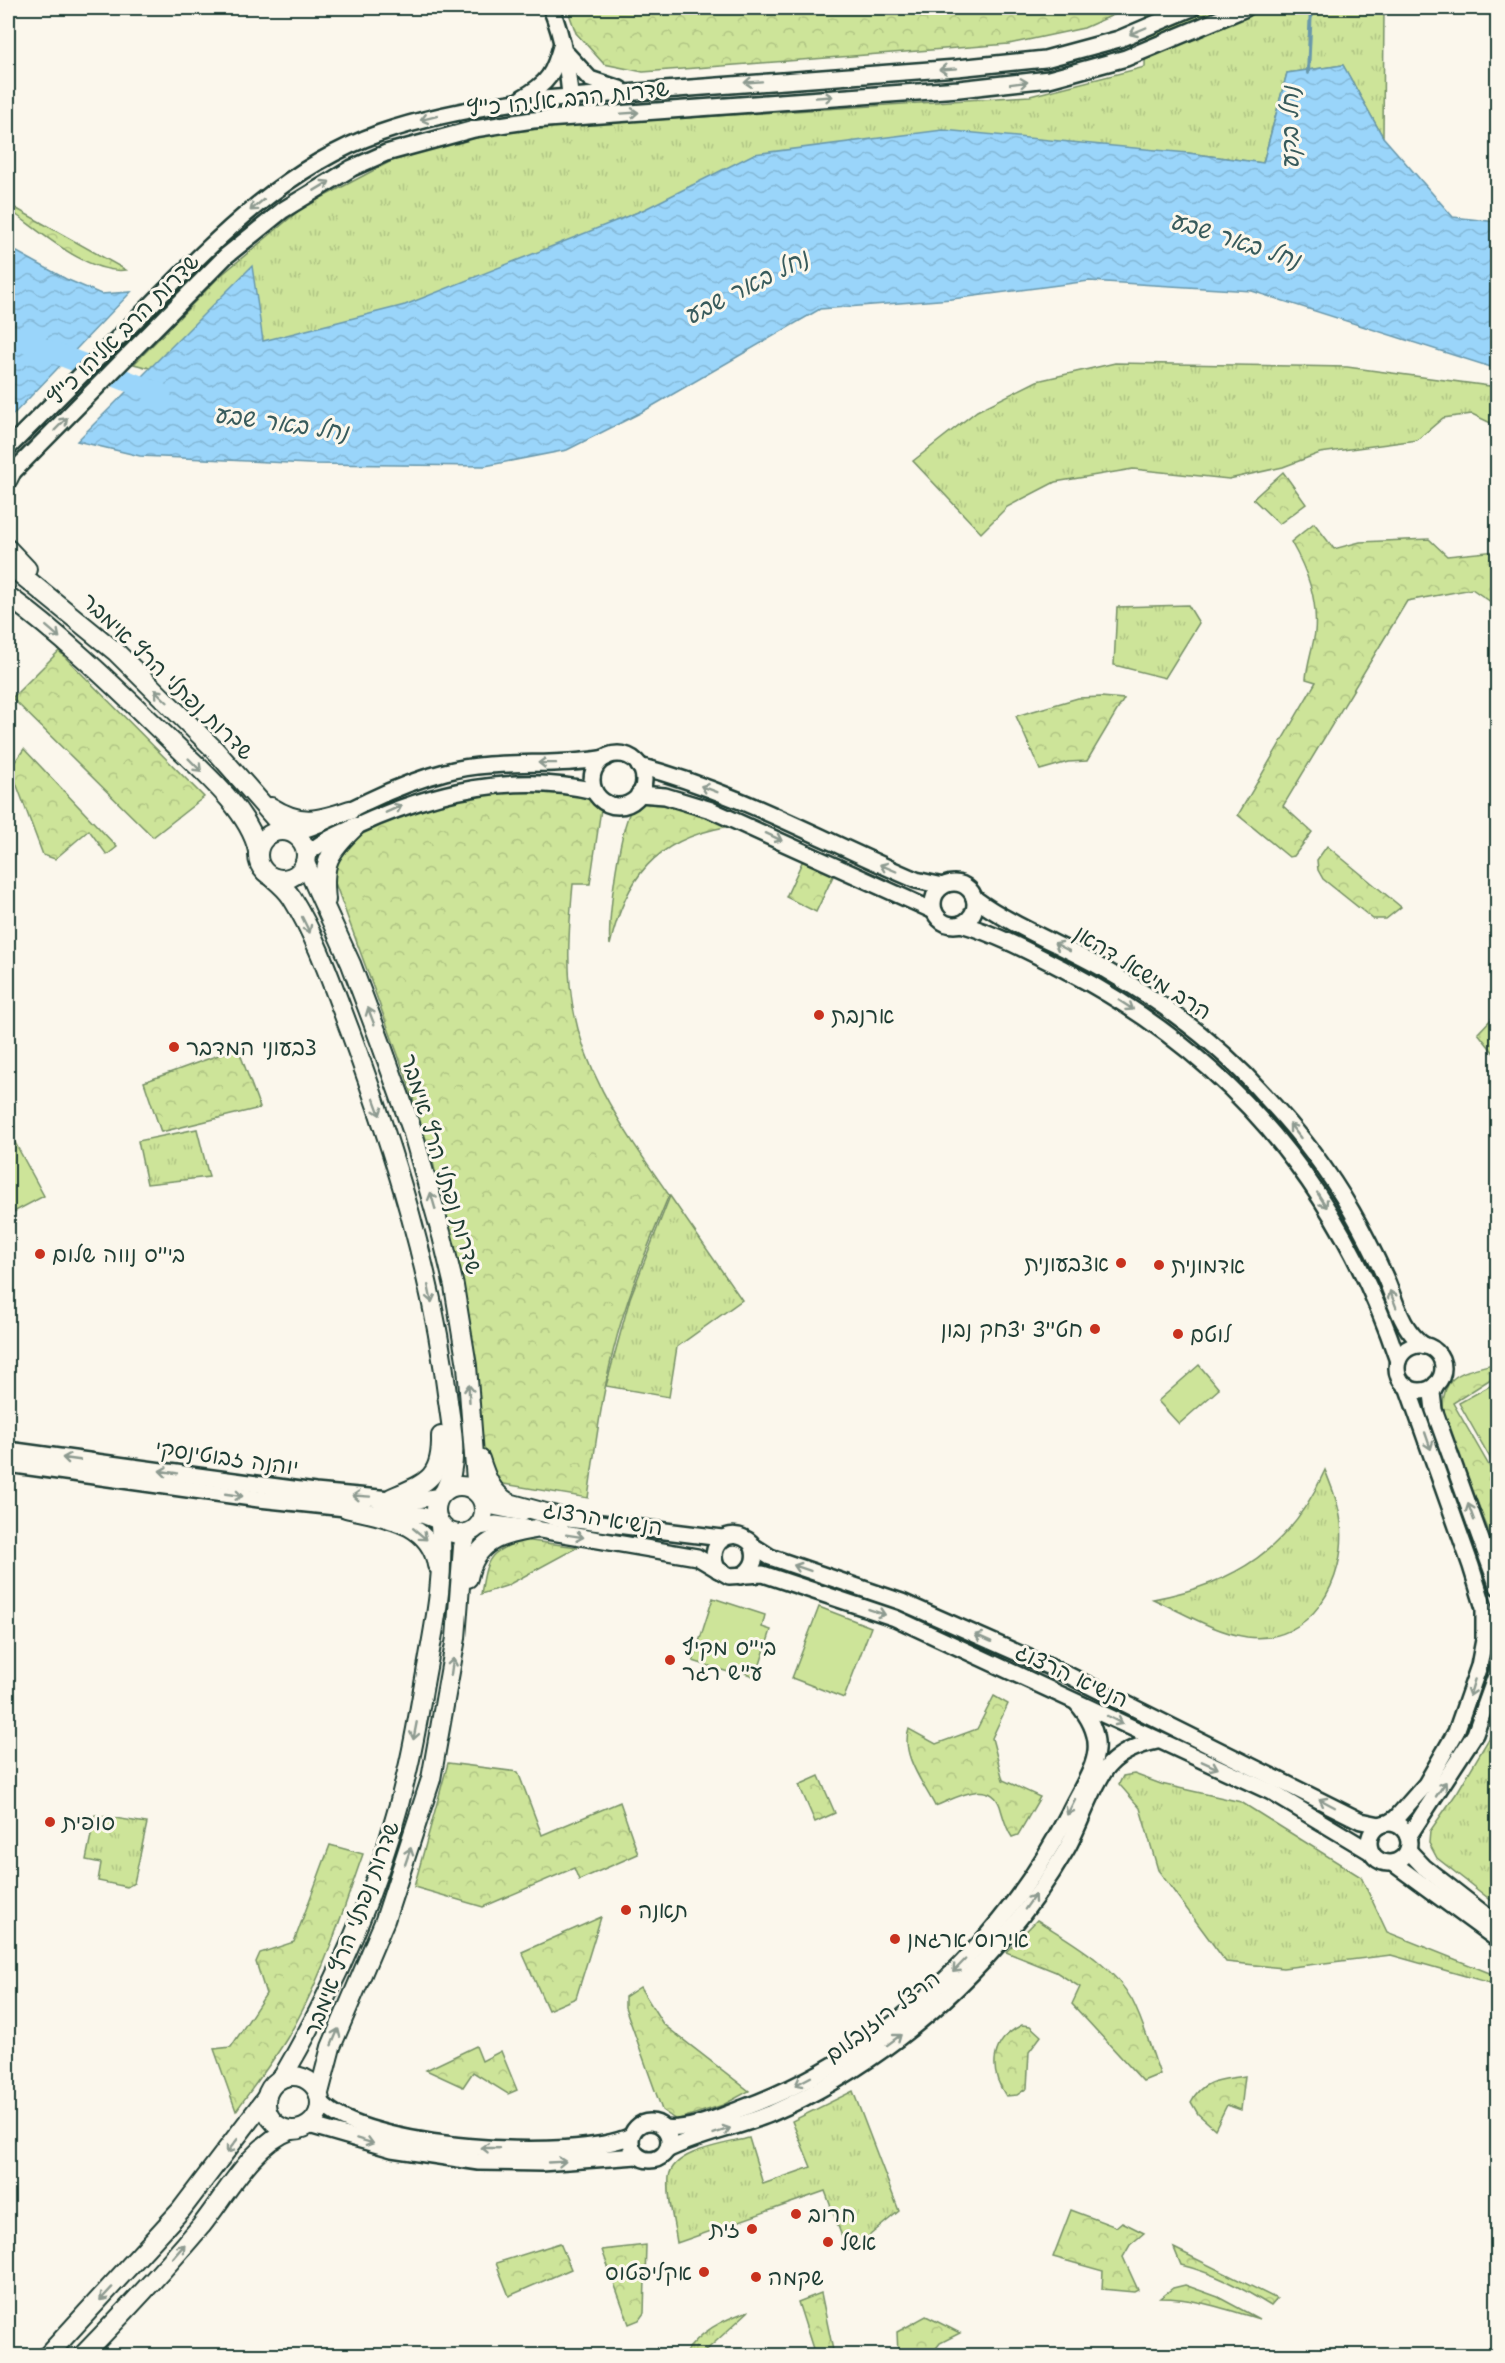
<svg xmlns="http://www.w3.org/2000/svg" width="1505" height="2363" font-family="'Shantell Sans','Playpen Sans Hebrew',sans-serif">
	<defs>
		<pattern id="grass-tufts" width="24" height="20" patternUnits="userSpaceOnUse" patternTransform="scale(1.5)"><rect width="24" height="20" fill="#cde499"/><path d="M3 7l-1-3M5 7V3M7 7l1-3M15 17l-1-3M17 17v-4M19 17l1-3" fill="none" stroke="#b0c484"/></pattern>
		<pattern id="park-crowns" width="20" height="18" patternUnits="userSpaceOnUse" patternTransform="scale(1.5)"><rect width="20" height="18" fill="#cde499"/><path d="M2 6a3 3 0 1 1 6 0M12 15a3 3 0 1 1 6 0" fill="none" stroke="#b0c484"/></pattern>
		<pattern id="water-waves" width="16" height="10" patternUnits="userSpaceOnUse" patternTransform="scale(1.5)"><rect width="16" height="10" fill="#9ad5fa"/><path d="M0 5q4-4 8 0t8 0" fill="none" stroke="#84b8d7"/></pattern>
	</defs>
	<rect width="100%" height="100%" fill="#fbf7ec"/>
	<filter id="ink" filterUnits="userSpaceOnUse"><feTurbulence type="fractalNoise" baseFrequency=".0167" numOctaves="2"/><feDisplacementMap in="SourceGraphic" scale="12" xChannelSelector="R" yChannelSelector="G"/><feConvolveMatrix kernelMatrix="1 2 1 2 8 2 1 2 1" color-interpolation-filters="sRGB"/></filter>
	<g filter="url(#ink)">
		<g fill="url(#grass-tufts)" stroke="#769066" stroke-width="1.5">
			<path d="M1146,8H1384L1383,137L1343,65L1287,73L1263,163L1188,153L643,210L223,388L134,364L219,277L302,208L399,157L479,136L575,125L1030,96L1145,67Z"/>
			<path d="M1115,363L1347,367L1497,387V426L1472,414L1443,418L1417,440L1320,453L1283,467L1229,479L1133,469L1055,482L1007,507L981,533L913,461L977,411L1037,381Z"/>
			<path d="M1188,605L1199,623L1165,678L1114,665L1117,607Z"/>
			<path d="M197,1129L209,1177L147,1184L138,1141Z"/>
			<path d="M670,1196L742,1300L677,1347L669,1397L606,1386L630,1298Z"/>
			<path d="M1325,1470C1332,1488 1339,1505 1341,1523C1347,1580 1311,1645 1247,1637C1214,1632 1182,1612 1153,1599C1235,1584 1291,1548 1325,1470Z"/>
			<path d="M1497,1725V1905L1437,1858L1429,1843L1430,1831L1458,1791Z"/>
			<path d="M1134,1774L1161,1784L1241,1802L1361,1877L1387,1932L1497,1976L1494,1984L1391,1955L1283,1968L1226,1962L1158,1870L1140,1808L1119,1784L1123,1776Z"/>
			<path d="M95,1815L147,1823L134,1883L127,1887L98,1881L101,1863L86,1860Z"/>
			<path d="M853,2091L899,2211L864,2240L847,2250L825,2191L677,2243C674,2222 667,2198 669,2177C672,2150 727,2144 749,2138L763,2184L811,2167L792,2121Z"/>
			<path d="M749,2311L701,2355H684C700,2331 722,2320 749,2311Z"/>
		</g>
		<g fill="url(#park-crowns)" stroke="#769066" stroke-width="1.5">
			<path d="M567,8H1129L1084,28L1009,44L643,72L604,64L576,33Z"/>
			<path d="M8,204L126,270C87,275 39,230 8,209Z"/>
			<path d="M1283,472L1306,504L1279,524L1253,499Z"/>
			<path d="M1314,523L1334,549L1360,542L1429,539L1447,556L1497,551V606L1472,589L1407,601L1283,806L1312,832L1294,856L1289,857L1238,815L1316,682L1306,679C1307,663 1313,648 1315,632C1318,599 1307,570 1291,542Z"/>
			<path d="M59,651L204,797L153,837L12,698Z"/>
			<path d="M1101,697L1124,699L1087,761L1068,762L1040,770L1016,716L1078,698Z"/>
			<path d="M24,749L117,847L107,855L89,830L55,859L43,855L13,775L14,763Z"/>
			<path d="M502,786L598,794L602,802L590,884H573C570,917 567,951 570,985C577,1066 624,1130 669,1195C648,1246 626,1298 613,1352C601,1400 595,1449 588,1498L498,1483L485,1469L452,1244L432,1158L405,1074L334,880L332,846L383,819Z"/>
			<path d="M648,798L725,818V827C655,840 626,877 610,945C607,920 620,821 635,803Z"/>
			<path d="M1327,846L1401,907L1386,919H1373L1323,879L1318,870L1317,860Z"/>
			<path d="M803,860L834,874L816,912L786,897Z"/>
			<path d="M1497,1013V1057L1478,1033Z"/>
			<path d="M238,1048L260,1108L161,1132L144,1082Z"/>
			<path d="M1497,1363V1375L1453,1403L1491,1469L1497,1466V1552L1444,1418C1438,1374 1461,1372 1497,1363Z"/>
			<path d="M523,1540L578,1547L506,1586L481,1594C487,1558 487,1553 523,1540Z"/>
			<path d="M994,1696L1008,1704L992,1738L1003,1780L1040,1797L1018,1835L1012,1837C1006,1829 1003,1816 1000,1806C990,1777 954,1799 935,1806C924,1784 900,1754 909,1729L936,1744L977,1729Z"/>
			<path d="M448,1763L518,1772L542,1835L620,1802L638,1854L579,1880L574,1868L483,1907L414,1887Z"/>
			<path d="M819,1776L835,1813L815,1822L799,1785Z"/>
			<path d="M330,1845L363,1854C341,1916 321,1983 286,2040C271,2064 253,2087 236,2111L214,2049L231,2047L266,1994L256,1962L260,1953L294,1942Z"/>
			<path d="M601,1917L576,1998L548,2010L522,1952Z"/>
			<path d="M1037,1920C1071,1942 1111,1963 1132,2000C1144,2023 1151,2050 1160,2074L1143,2081L1072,2004L1080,1987L1056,1972L1006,1952Z"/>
			<path d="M640,1987L663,2024L749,2091L723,2105L676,2120L662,2110L625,2007V1997Z"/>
			<path d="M1022,2025L1030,2026L1041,2036L1029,2052L1027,2088L1017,2095L1006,2096C988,2069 991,2040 1022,2025Z"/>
			<path d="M476,2046L482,2061L501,2051L517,2090L508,2094L473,2072L463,2087L426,2070Z"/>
			<path d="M1245,2076L1241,2110L1227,2105L1215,2129L1198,2114L1191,2102C1202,2079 1222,2080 1245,2076Z"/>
			<path d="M1071,2210L1116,2227L1122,2222L1144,2233L1130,2245L1123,2257L1138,2290L1134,2292L1102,2289L1103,2271L1053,2257Z"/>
			<path d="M560,2243L571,2269L509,2296L496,2263Z"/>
			<path d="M646,2245L644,2313L639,2320L629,2324L602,2250Z"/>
			<path d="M1174,2248L1277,2299L1271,2306C1242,2288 1214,2273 1181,2265Z"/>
			<path d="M1185,2285L1218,2297L1259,2319C1226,2309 1195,2298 1160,2298L1173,2288Z"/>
			<path d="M821,2293L834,2355H815L798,2302Z"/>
			<path d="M926,2316L960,2333L940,2343L931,2355H898L897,2332Z"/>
		</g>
		<g fill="#cde499" stroke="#769066" stroke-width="1.5">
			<path d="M12,1137L44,1196L8,1215V1139Z"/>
			<path d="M1199,1365L1219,1389L1179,1424L1158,1401Z"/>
			<path d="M1497,1382V1461L1493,1463L1459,1403Z"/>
			<path d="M713,1598L765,1615L762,1627L771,1630L756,1677L742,1672L741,1676L693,1661Z"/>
			<path d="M819,1607L871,1627L844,1698L792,1678Z"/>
		</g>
		<g fill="url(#water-waves)" stroke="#6998ab" stroke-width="1.5">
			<path d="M1343,65L1383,137L1453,217L1497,222V369L1252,291L1089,281L952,299L820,309L642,412L567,450L485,466L310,464L140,456L77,441L252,266L263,341L405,305L643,210L754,154L943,130L1188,153L1263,163L1287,73Z"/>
			<path d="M8,247L66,279L101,294L131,292L8,420Z"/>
		</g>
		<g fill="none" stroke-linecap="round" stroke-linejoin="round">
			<path stroke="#6998ab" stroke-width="4" d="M1308,73L1311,8"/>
			<path stroke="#9ad5fa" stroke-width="21" d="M8,335L161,394"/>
			<defs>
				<g id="tertiary">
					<path d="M551,8C564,40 568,71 571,105"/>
					<path d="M567,54L590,79L620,89"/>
					<path d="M522,98C549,83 554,73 562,43"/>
					<path d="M8,448C54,402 100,356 146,310C214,241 286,166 380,133C429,116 479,107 530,100L957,68L1045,59L1119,39L1192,8"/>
					<path d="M8,477L226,256L283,210L352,168L386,153L474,129L533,120L959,89L1049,79L1126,58L1246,8"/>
					<circle cx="618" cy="780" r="26"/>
					<path d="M639,766C735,791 824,841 916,880L943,886"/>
					<path d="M639,794L665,796L711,810L934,911"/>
					<path d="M291,833C318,827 342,813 368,801C393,789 418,779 445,772C498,758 552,768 605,758"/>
					<path d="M306,856C319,842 339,834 357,826C431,792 515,772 594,791"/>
					<circle cx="954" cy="904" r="21"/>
					<path d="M974,898C1015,928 1065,946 1109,972C1167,1005 1221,1046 1265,1096C1298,1131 1328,1170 1352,1212C1364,1233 1375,1255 1385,1277C1396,1302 1401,1330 1425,1346"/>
					<path d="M961,924C999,935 1034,954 1069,972C1231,1057 1340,1188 1398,1361"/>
					<circle cx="1420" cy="1368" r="23"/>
					<path d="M1436,1384L1432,1393L1434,1410L1498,1587"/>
					<path d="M8,1450L315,1492L412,1501L440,1496"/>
					<path d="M8,1464L259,1499L355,1509"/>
					<path d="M481,1499L493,1507L523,1513"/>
					<path d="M379,1511L422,1515L438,1521"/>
					<path d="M552,1517L722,1538"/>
					<path d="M476,1528L495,1524L535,1529L697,1557L729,1576L763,1574L895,1618L1271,1792L1371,1852"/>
					<path d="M753,1546L770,1557L902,1602L1068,1675L1361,1821L1380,1825"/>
					<path d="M718,1570C704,1546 730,1523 751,1543C758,1556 755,1568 741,1576"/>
					<circle cx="1389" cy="1843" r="20"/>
					<path d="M1388,1823L1396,1818L1426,1784L1456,1732L1479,1666L1484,1640V1608L1471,1566L1407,1386"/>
					<path d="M1408,1837L1475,1734L1498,1670"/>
					<path d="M1408,1850L1424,1867L1498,1925"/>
					<path d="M1393,1863L1498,1940"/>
					<path d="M321,2102C362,2150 575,2162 631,2136"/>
					<circle cx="650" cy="2141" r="19"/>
					<path d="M309,2125L392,2149L479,2162L541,2163L637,2156"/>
					<path d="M664,2128C690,2131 719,2117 743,2108C882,2057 1002,1945 1069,1813C1090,1770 1114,1746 1077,1703"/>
					<path d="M667,2150C699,2134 736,2128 770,2114C861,2074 943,2011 1006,1935C1028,1909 1049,1879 1066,1850C1079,1828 1094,1781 1109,1765C1122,1751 1139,1745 1157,1741"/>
				</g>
				<g id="secondary">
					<path d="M8,479L11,473"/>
					<path d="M8,549L27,569"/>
					<path d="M8,564L116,652L215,750L286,831"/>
					<path d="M8,596C64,637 114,686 165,735C195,765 249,808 258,851"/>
					<path d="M271,807C301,826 318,821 350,810"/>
					<circle cx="282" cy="855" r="24"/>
					<path d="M305,863L351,964L380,1041L412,1130L442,1236L454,1286L467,1366L477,1493"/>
					<path d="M273,878C280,884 287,890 292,898C317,938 333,987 350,1031C394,1151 433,1274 448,1401C452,1429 459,1464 445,1490"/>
					<path d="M326,900C322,863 328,853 355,827"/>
					<path d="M480,1459C486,1478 491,1492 509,1503L564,1518"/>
					<circle cx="460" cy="1510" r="24"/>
					<path d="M391,1498C426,1483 442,1479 441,1436"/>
					<path d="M346,1508C382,1517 430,1521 437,1565"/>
					<path d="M468,1578C476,1540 500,1535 535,1529"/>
					<circle cx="293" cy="2103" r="27"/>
					<path d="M282,2078C337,1984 383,1878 407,1772C415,1739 420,1706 426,1673C435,1623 445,1576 440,1525"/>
					<path d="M319,2093L331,2047L385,1920L431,1779L456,1638L463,1547L467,1533"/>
					<path d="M47,2356L181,2210L266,2098"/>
					<path d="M82,2356C123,2314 163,2271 201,2226C226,2195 253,2143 291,2130"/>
				</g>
			</defs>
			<use href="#tertiary" stroke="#1f3d34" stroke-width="20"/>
			<use href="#secondary" stroke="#1f3d34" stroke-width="22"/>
			<use href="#tertiary" stroke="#fbf7ec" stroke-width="15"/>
			<use href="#secondary" stroke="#fbf7ec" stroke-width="18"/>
		</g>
		<defs><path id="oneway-shaft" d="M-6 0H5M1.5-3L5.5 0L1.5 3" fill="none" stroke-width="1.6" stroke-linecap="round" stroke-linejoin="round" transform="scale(1.5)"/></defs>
		<g stroke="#8d9a90">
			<use href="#oneway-shaft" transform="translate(1138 31) rotate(157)"/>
			<use href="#oneway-shaft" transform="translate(948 69) rotate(176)"/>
			<use href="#oneway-shaft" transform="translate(753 82) rotate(176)"/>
			<use href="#oneway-shaft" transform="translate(1019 83) rotate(-7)"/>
			<use href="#oneway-shaft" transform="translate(824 97) rotate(-4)"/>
			<use href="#oneway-shaft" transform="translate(630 113) rotate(-4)"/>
			<use href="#oneway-shaft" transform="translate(429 118) rotate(166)"/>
			<use href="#oneway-shaft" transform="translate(322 186) rotate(-31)"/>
			<use href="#oneway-shaft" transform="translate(257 205) rotate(140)"/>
			<use href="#oneway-shaft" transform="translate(61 424) rotate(-45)"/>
			<use href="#oneway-shaft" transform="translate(53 632) rotate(41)"/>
			<use href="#oneway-shaft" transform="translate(161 696) rotate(-136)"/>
			<use href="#oneway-shaft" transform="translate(547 763) rotate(-179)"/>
			<use href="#oneway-shaft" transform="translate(195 765) rotate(45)"/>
			<use href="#oneway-shaft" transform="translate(709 789) rotate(-159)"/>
			<use href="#oneway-shaft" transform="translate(394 809) rotate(-24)"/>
			<use href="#oneway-shaft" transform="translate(774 837) rotate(25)"/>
			<use href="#oneway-shaft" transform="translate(888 868) rotate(-157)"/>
			<use href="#oneway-shaft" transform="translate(306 925) rotate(64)"/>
			<use href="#oneway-shaft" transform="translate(1062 947) rotate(-152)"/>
			<use href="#oneway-shaft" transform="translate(1126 1005) rotate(33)"/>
			<use href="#oneway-shaft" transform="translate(371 1016) rotate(-111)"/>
			<use href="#oneway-shaft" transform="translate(377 1107) rotate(70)"/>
			<use href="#oneway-shaft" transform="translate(1295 1131) rotate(-128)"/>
			<use href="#oneway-shaft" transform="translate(1322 1200) rotate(57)"/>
			<use href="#oneway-shaft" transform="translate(433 1201) rotate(-106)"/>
			<use href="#oneway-shaft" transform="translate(430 1294) rotate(78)"/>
			<use href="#oneway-shaft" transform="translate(1393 1299) rotate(-111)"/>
			<use href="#oneway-shaft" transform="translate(469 1393) rotate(-93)"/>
			<use href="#oneway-shaft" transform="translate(1428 1441) rotate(71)"/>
			<use href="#oneway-shaft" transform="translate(71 1459) rotate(-172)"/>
			<use href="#oneway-shaft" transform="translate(168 1472) rotate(-172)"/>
			<use href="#oneway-shaft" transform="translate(234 1495) rotate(8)"/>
			<use href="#oneway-shaft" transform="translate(361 1496) rotate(-176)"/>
			<use href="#oneway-shaft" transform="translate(1471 1512) rotate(-110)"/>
			<use href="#oneway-shaft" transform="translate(420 1534) rotate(40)"/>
			<use href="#oneway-shaft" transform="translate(575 1536) rotate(9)"/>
			<use href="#oneway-shaft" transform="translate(802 1568) rotate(-161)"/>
			<use href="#oneway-shaft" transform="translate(877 1612) rotate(19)"/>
			<use href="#oneway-shaft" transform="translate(983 1638) rotate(-156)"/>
			<use href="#oneway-shaft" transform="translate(452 1667) rotate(-82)"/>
			<use href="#oneway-shaft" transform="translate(1472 1688) rotate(107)"/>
			<use href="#oneway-shaft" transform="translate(1115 1720) rotate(27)"/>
			<use href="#oneway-shaft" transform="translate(415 1731) rotate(101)"/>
			<use href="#oneway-shaft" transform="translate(1210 1765) rotate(24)"/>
			<use href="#oneway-shaft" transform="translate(1441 1789) rotate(-56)"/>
			<use href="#oneway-shaft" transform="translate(1327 1803) rotate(-152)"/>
			<use href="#oneway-shaft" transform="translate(1071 1807) rotate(117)"/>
			<use href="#oneway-shaft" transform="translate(408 1856) rotate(-71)"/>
			<use href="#oneway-shaft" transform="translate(1030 1902) rotate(-55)"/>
			<use href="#oneway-shaft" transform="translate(959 1966) rotate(134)"/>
			<use href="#oneway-shaft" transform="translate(335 2037) rotate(-67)"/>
			<use href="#oneway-shaft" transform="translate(894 2040) rotate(-37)"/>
			<use href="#oneway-shaft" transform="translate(803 2081) rotate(152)"/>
			<use href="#oneway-shaft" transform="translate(722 2131) rotate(-19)"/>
			<use href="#oneway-shaft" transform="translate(365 2141) rotate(17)"/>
			<use href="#oneway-shaft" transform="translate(232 2146) rotate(128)"/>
			<use href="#oneway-shaft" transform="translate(490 2148) rotate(-178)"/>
			<use href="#oneway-shaft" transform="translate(557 2162) rotate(-3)"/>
			<use href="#oneway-shaft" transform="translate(179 2251) rotate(-49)"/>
			<use href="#oneway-shaft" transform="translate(106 2294) rotate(133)"/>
		</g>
	</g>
	<g fill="#c8321e" stroke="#fbf7ec" stroke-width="2">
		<circle cx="819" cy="1015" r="6"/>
		<circle cx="174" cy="1047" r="6"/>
		<circle cx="40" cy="1254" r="6"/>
		<circle cx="1121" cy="1263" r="6"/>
		<circle cx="1159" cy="1265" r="6"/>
		<circle cx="1095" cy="1329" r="6"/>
		<circle cx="1178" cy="1334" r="6"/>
		<circle cx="670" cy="1660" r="6"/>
		<circle cx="50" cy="1822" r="6"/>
		<circle cx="626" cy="1910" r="6"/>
		<circle cx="895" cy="1939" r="6"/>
		<circle cx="796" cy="2214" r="6"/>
		<circle cx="752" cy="2229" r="6"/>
		<circle cx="828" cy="2242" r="6"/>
		<circle cx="704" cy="2272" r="6"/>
		<circle cx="756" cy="2277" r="6"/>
	</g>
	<g text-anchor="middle" stroke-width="6" stroke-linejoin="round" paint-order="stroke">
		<g font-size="22" fill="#1f3d34" stroke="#fbf7ec">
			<text transform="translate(568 98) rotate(-6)" y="8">שדרות הרב אליהו כ"ץ</text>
			<text transform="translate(123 329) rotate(-45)" y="8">שדרות הרב אליהו כ"ץ</text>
			<text transform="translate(168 676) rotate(44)" y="8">שדרות נפתלי הרץ אימבר</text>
			<text transform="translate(1143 972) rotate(32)" y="8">הרב מישאל דהאן</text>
			<text transform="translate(442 1164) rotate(73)" y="8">שדרות נפתלי הרץ אימבר</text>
			<text transform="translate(227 1457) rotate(8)" y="8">יוהנה זבוטינסקי</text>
			<text transform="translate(603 1518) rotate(9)" y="8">הנשיא הרצוג</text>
			<text transform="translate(1072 1675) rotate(25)" y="8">הנשיא הרצוג</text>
			<text transform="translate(351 1929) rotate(-69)" y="8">שדרות נפתלי הרץ אימבר</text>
			<text transform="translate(882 2016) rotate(-37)" y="8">הרצל רוזנבלום</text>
		</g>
		<g font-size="22" fill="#1f3d34" stroke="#fbf7ec" text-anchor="start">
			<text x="831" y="1023">ארנבת</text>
			<text x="186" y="1055">צבעוני המדבר</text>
			<text x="52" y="1262">בי"ס נווה שלום</text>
			<text x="1109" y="1271" text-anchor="end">אצבעונית</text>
			<text x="1171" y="1273">אדמונית</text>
			<text x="1083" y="1337" text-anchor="end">חט"צ יצחק נבון</text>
			<text x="1190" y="1342">לוטם</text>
			<text x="682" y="1655">בי"ס מקיף<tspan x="682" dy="25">ע"ש רגר</tspan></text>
			<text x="62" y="1830">סופית</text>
			<text x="638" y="1918">תאנה</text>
			<text x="907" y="1947">אירוס ארגמן</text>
			<text x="808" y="2222">חרוב</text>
			<text x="740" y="2237" text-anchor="end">זית</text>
			<text x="840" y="2250">אשל</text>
			<text x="692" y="2280" text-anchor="end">אקליפטוס</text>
			<text x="768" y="2285">שקמה</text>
		</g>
		<g font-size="24" font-style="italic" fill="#385b5c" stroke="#fbf7ec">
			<text transform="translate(1290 128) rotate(-90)" y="8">נחל בקע</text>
			<text transform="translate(1235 240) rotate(18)" y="8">נחל באר שבע</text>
			<text transform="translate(746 287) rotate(-27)" y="8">נחל באר שבע</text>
			<text transform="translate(281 423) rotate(8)" y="8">נחל באר שבע</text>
		</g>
	</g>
	<rect width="1505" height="2363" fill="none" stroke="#fbf7ec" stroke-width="30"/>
	<rect x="15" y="15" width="1475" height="2333" fill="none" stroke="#1f3d34" stroke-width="2" filter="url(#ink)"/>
</svg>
